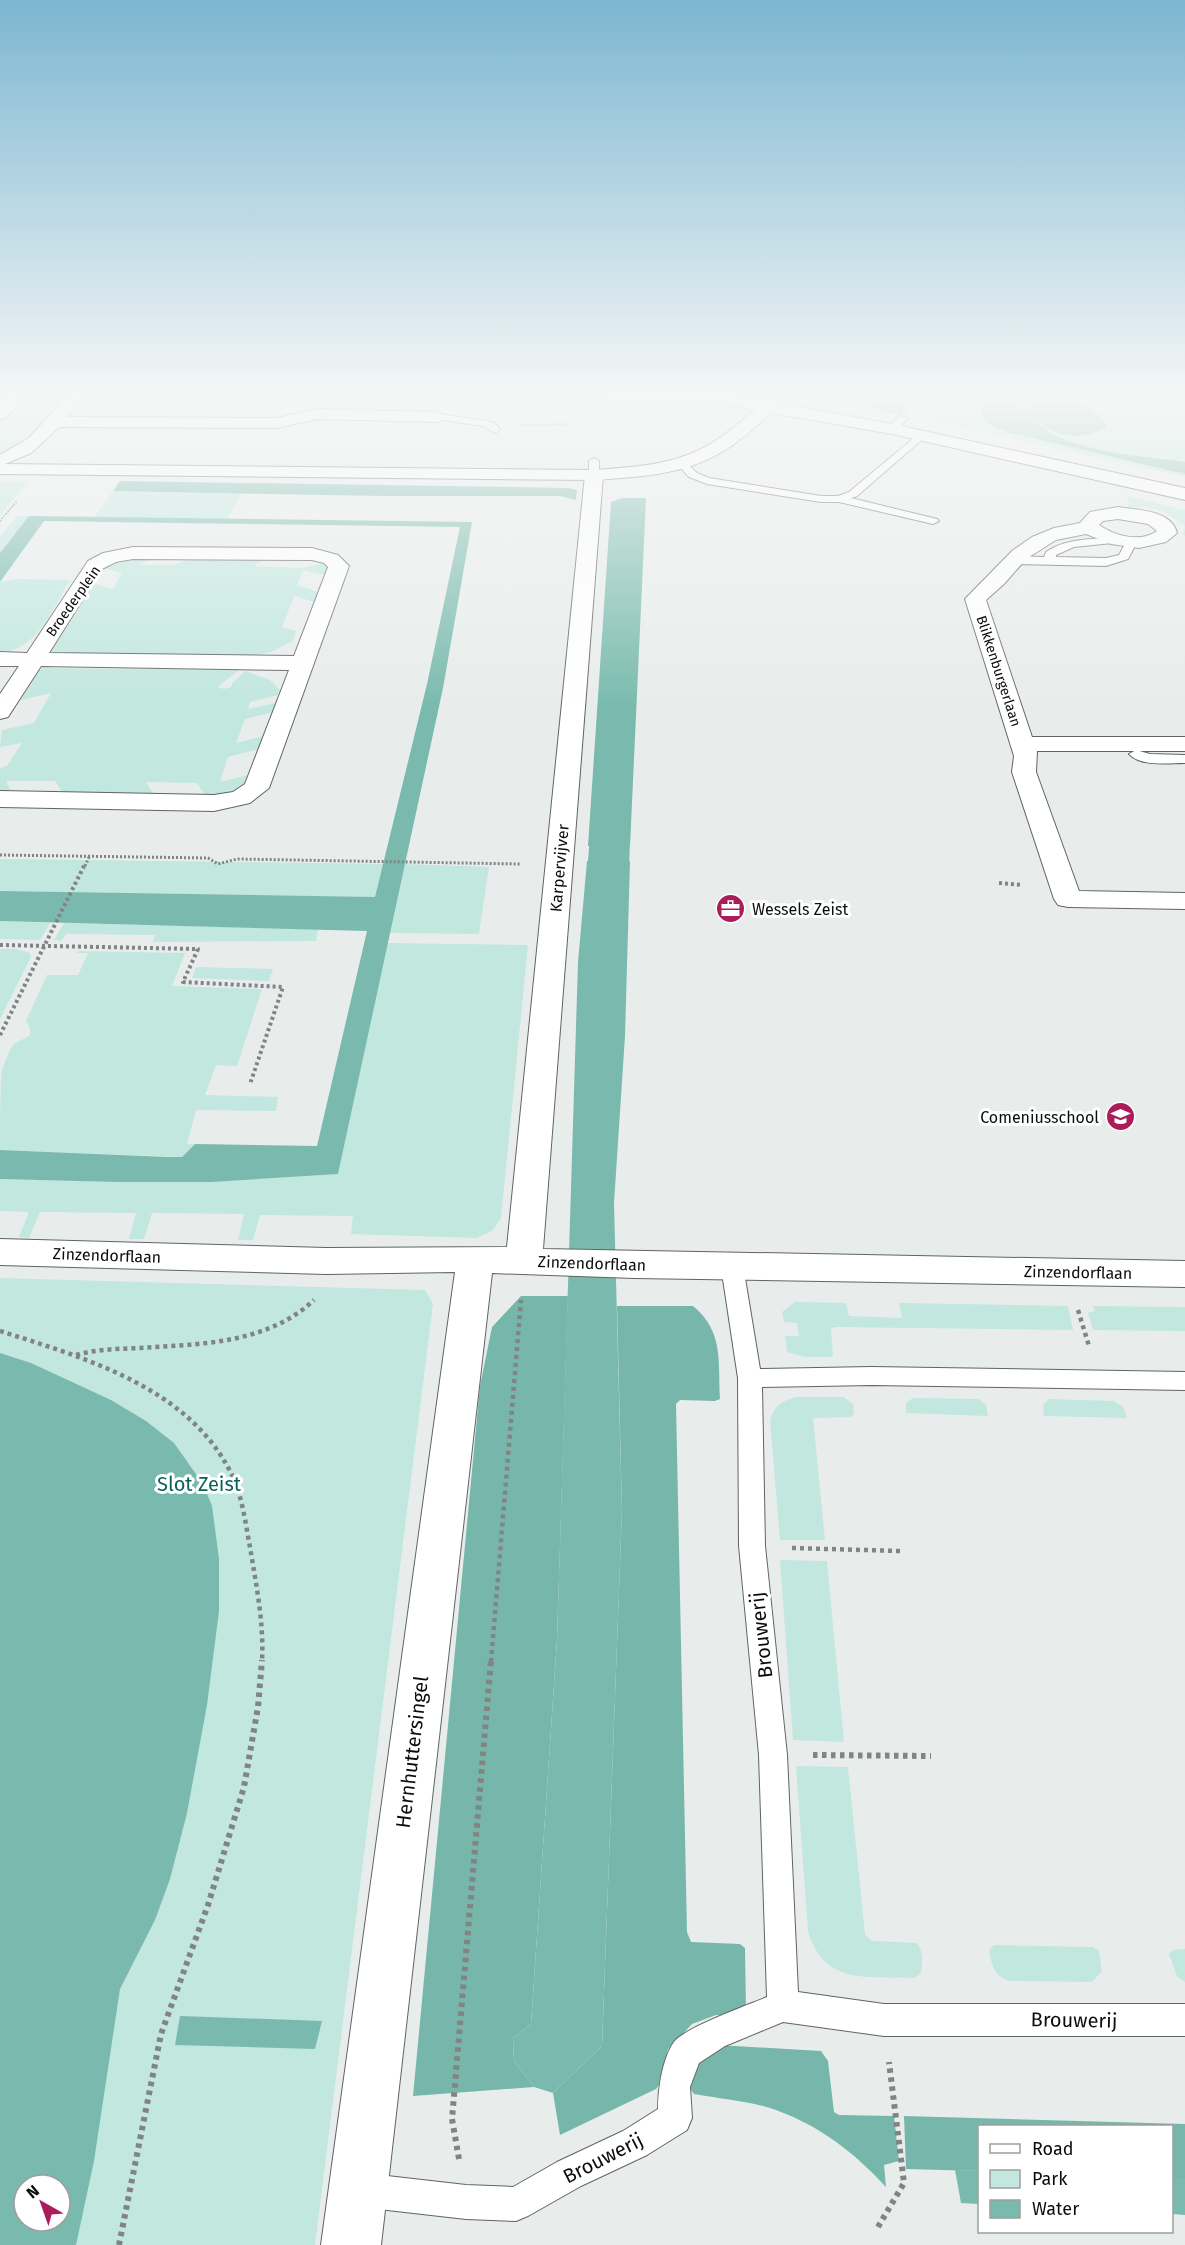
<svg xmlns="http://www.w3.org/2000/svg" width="1185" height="2245" font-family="'Fira Sans',sans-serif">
	<rect width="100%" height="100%" fill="#e8edec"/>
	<g fill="#c1e7df" fill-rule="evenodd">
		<path d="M28,393H69L25,445L0,456V423Z"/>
		<path d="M822,393H1185V477L921,419Z"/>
		<path d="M0,482H27L0,516Z"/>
		<path d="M113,491L242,493L224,524L91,522Z"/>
		<path d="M1128,496L1185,510V536L1183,535L1185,526C1166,511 1153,506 1129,507Z"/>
		<path d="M17,516H29L0,553V537Z"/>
		<path d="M154,557L138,565H175L193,557L268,558L253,566L302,568L325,563L328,567L324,575L303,570L297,585L318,592L315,602L294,596L282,627L296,631L293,641L271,652L251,656L53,654L51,652L94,584L113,589L122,573L104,568L118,559Z"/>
		<path d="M16,579L70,580C53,607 37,652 0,652V582Z"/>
		<path d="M43,668L239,670L218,687L224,689L231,687L232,683L245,671L270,680L280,690L278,695L250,702L248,709L276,703L274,712L245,719L236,743L264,736L259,749L228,757L220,782L249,775C243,794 224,795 206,797L197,783L146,782L155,796L64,795L55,781H6L12,794H0V768L7,766L22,743L0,747L2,730L34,723L51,693L21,700L38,671Z"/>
		<path d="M0,859L383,864L375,897L0,891Z"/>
		<path d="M404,864L489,867L479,934L389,933Z"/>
		<path d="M0,921L50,923L40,940L0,939Z"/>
		<path d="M64,923L318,929L316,941L153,942L155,935L66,934L61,941L54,940Z"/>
		<path d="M387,943L528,945L501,1218L493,1230L477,1238L351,1234L353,1216L260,1215L253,1240H238L244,1214L152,1213L144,1239H129L136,1213L40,1212L29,1238L19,1237L29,1212L0,1211V1179L116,1182H212L338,1174Z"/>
		<path d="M0,949H17L30,953L31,957L0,1019Z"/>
		<path d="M79,951L185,953L172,986L262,989L237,1066L216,1065L205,1095L278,1097L276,1111L196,1110L187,1144H195L182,1157L0,1150C0,1133 0,1083 2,1070C5,1063 9,1050 14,1044C23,1036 38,1040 26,1021L47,975H78L88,953H77Z"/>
		<path d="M196,967L273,969L269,981L192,978Z"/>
		<path d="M0,1278L425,1290L433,1304L315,2245H0ZM24,2185H60V2221H24Z"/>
		<path d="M795,1302L846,1303L849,1316L902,1318L899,1303L1068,1306L1073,1330L835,1327L831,1329L833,1357H806L787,1352L785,1336H799L797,1323L784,1322L782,1312Z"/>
		<path d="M1093,1306L1185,1307V1331L1093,1330L1088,1313L1095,1311Z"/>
		<path d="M796,1397H843L853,1404L854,1414L850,1417L813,1418L825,1540H780L770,1420C774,1406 782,1401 796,1397Z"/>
		<path d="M913,1398L978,1399L986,1405L988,1416L906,1413V1403Z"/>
		<path d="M1049,1399L1114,1401L1123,1407L1127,1418L1044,1416L1043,1405Z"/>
		<path d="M780,1560L827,1561L844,1742L793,1740Z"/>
		<path d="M796,1766L848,1767L865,1935L872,1941L917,1943C923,1951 923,1963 921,1973L914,1978C868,1976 824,1986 808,1931Z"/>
		<path d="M994,1945L1092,1947L1099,1951L1102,1971L1092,1982L1009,1981C993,1975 992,1965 989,1950Z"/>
		<path d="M1185,1949V1982L1177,1976L1169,1954L1173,1950Z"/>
	</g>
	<g fill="#77b7ab">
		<path d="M819,393H923L901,416Z"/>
		<path d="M1027,396C1058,396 1090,395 1107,427C1083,443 1047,436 1030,414Z"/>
		<path d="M120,481L568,488L577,490L576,500L560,496H381L113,491Z"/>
		<path d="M521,1296H568L557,1640L531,2024L513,2038L514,2061L534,2087L413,2096L480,1386L492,1327Z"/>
		<path d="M617,1306H693C724,1331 718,1362 720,1399L715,1401L680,1400L676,1404L687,1932L691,1942L740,1944L745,1948L746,2011L743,2016L716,2015L692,2024L668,2049L660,2084L656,2089L560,2135L553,2093L602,2046L622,1510Z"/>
		<path d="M718,2045L821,2051L828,2061L834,2112L839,2115L894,2116L899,2161L884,2165L886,2187C855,2153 820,2126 776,2110C751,2101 721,2099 694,2094L689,2087L695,2065Z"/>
		<path d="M904,2116L1185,2124V2178H1172V2126H980L979,2171L906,2169Z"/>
	</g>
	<g fill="#7abaae" fill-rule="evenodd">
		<path d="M986,393H1027C1020,452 1146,455 1185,462V474L1006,432L991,425L982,417L981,405Z"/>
		<path d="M622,498H646L630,846H588L611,502Z"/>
		<path d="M29,516L472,522L443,688L338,1174L212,1182H116L0,1179V1150L168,1157H182L195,1144L317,1146L367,931L0,921V891L375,897L427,684L460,527L44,521L0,582V553Z"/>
		<path d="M587,861H630L625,1036L614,1203L622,1510L602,2046L553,2093L534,2087L514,2061L513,2038L531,2024L557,1640L578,962Z"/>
		<path d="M0,1353L31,1363L111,1400L146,1421L174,1443L203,1484L212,1506L219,1559V1611L207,1705L187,1813L170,1879L155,1920L120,1989L94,2161L76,2245H0ZM24,2185H60V2221H24Z"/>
		<path d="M180,2016L322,2021L315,2049L175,2045Z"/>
		<path d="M955,2170L979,2171V2204L961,2203Z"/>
		<path d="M1172,2178H1185V2215L1172,2214Z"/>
	</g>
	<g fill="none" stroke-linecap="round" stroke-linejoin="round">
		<path fill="#7abaae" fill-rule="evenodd" d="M613,765L627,769L632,777L627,932L621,941L605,945L589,941L583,932L594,777L599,769Z"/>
		<defs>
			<g id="service">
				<path d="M438,414L487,421L495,423L500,430L495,433L483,426L435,419L433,417Z"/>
				<path d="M900,416L908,418L896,431H888V427Z"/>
				<path d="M921,432L925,433V437L857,496L851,498L937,519L939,521L933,524L839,502H821L707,484L689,477L677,464L686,462L697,473L709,478L821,496H838L849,492Z"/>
				<path d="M594,458L599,461V475L594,478L589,475V461Z"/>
				<path d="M1118,537L1124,540L1122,542L1074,547L1056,555V557L1106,558L1119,555L1127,540H1135L1137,542L1128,559L1106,566L1014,564L1008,560L1014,556L1044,557L1046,552C1068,537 1093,540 1118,537Z"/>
				<path d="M1136,750L1150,754L1185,755V763C1169,763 1141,767 1129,754Z"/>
				<path d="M732,1258L740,1261L743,1266L760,1369L872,1367L1185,1372V1390L872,1385L762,1387L765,1546L787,1755L798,1992L884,2004H1185V2036H884L783,2022L725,2046L699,2063L690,2087L692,2118L687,2130L647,2155L581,2186L528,2216L516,2221L466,2219L361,2207L349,2202L344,2190L349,2178L361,2173L466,2185L513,2187L557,2162L623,2131L658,2109C658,2090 662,2059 674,2042C684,2028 748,2005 767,1997L759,1755L739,1546L738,1378L721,1266L724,1261Z"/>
			</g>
			<g id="minor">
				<path d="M10,393H27L6,418L0,419V404Z"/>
				<path d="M70,393H86L67,417L277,418L317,409L438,412L446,417L438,422L317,419L277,428L59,427L31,453L0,466V455L29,438Z"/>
				<path d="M594,470L600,471L603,475L543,1249L1185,1261V1287L634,1278L492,1273L381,2245H321L455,1272L326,1274L0,1265V1239L326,1248L507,1247L585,475L588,471Z"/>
				<path d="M1118,507C1137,510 1172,510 1177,533L1166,542L1139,548L1111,544L1086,534L1056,540L1026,559L1004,584L986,600L1032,737H1185V751H1037L1036,772L1079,891L1185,893V909L1068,907L1058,905L1054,899L1012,772L1014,756L965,599L1012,551L1032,537L1054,528L1080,523L1090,512ZM1118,519L1148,524L1157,531C1140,543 1115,536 1099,525L1103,521Z"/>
				<path d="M133,547L312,548L338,555L349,566L269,788L250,803L214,811L0,807V791L214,795L233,792L245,784L289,670L41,666L8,717L0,719V694L19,666H0V652L27,653L88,561L103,553ZM133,559L312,560L324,563L328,567L294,656L49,653L102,569L116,562Z"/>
			</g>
			<g id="secondary">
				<path d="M580,393H716L721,397L713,402C693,402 589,404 580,393Z"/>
				<path d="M769,402L775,404L777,407L775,410C757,425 740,442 720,453C682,475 637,477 594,480L0,474V464L594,470C636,467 679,465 715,441C732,430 747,416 763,404Z"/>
			</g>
			<g id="primary">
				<path d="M610,393H630C626,399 618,400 611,398Z"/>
				<path d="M700,393H724L892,424L1185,488V500L892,434L732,406L702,396Z"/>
			</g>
		</defs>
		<use href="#service" stroke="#606463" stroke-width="2"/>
		<use href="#minor" stroke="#606463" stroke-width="2"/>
		<use href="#secondary" stroke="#606463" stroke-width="2"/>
		<use href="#primary" stroke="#606463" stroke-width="2"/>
		<g stroke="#808483" stroke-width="2" stroke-dasharray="1.5 1.5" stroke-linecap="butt">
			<path d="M522,425L572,424"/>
			<path d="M0,521L17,501"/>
		</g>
		<g stroke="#808483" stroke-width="3" stroke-dasharray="2 2" stroke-linecap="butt">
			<path d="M0,855L208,858L218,864L237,859L520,864"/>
			<path d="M85,866L89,857"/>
		</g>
		<g stroke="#808483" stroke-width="4" stroke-dasharray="3 3" stroke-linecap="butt">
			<path d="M999,883L1022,885"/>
			<path d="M0,945L198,949L183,982L283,987L250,1084"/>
			<path d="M0,1035L85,864"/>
		</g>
		<g stroke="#808483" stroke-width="4.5" stroke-dasharray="4 4" stroke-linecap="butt">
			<path d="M1078,1310L1089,1346"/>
			<path d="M0,1331C85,1358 188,1387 231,1473C243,1497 246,1527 251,1553C257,1589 264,1625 262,1662"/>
			<path d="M76,1355C97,1349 118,1349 140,1348C201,1344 267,1344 314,1300"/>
			<path d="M792,1548L900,1551"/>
			<path d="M491,1662L521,1300"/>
		</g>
		<g stroke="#808483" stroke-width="6" stroke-dasharray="4.5 4.5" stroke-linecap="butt">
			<path d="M813,1755L931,1756"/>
			<path d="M459,2159L452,2119L491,1660"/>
			<path d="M878,2227L904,2183L889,2062"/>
			<path d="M119,2245L161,2034L208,1905L244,1787L258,1707L262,1660"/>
		</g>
		<use href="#service" fill="#fff" fill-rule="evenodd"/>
		<use href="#minor" fill="#fff" fill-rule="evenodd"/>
		<use href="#secondary" fill="#fff" fill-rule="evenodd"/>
		<use href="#primary" fill="#fff" fill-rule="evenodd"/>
	</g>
	<linearGradient id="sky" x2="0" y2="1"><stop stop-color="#7cb6d1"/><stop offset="0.56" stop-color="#f5f7f6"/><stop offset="1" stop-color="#f5f7f6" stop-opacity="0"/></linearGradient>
	<rect width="1185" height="707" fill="url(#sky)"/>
	<defs>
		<symbol id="office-disc" viewBox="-11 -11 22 22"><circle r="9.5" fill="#ab1d5a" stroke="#fff"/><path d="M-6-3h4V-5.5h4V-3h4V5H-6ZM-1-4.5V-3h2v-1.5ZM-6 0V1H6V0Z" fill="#fff"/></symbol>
		<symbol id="school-disc" viewBox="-11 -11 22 22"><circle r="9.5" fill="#ab1d5a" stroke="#fff"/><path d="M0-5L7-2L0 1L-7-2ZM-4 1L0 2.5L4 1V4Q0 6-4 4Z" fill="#fff"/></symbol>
	</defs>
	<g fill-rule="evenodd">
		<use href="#office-disc" x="714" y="892" width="33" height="33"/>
		<use href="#school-disc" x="1104" y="1100" width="33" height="33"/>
	</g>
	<g text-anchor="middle" stroke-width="6" stroke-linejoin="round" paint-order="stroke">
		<g font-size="14" fill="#0b0d0c" stroke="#fff">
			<text transform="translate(73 601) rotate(-55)" y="5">Broederplein</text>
			<text transform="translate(999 671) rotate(72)" y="5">Blikkenburgerlaan</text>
		</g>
		<g font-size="16" fill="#0b0d0c" stroke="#fff">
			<text transform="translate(559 868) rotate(-85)" y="6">Karpervijver</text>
			<text transform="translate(107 1255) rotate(2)" y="6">Zinzendorflaan</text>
			<text transform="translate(592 1263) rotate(2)" y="6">Zinzendorflaan</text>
			<text transform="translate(1078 1272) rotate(1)" y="6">Zinzendorflaan</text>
		</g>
		<g font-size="16" fill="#0b0d0c" stroke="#fff" text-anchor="start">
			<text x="752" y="915">Wessels Zeist</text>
			<text x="1099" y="1123" text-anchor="end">Comeniusschool</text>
		</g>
		<g font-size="20" fill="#076357" stroke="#fff">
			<text x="199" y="1491">Slot Zeist</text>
		</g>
		<g font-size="20" fill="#0b0d0c" stroke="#fff">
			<text transform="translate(761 1635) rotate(-96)" y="7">Brouwerij</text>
			<text transform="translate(412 1752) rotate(-83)" y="7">Hernhuttersingel</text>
			<text transform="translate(1074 2020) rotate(1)" y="7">Brouwerij</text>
			<text transform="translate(603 2158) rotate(-27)" y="7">Brouwerij</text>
		</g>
	</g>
	<rect x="978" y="2125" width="195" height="108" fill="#ffffff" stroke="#9d9e9e" stroke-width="1.5"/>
	<rect x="990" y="2144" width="30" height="9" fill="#ffffff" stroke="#9d9e9e" stroke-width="1.5"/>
	<text x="1032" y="2155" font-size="18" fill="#0b0d0c">Road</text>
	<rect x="990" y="2170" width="30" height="18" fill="#c1e7df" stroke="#9d9e9e" stroke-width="1.5"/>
	<text x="1032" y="2185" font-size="18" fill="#0b0d0c">Park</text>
	<rect x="990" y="2200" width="30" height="18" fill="#7abaae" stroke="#9d9e9e" stroke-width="1.5"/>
	<text x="1032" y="2215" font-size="18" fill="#0b0d0c">Water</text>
	<g transform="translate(42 2203) rotate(320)"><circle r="28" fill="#ffffff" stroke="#9d9e9e" stroke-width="1.5"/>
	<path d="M0-4.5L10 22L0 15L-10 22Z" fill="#ab1d5a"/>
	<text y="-9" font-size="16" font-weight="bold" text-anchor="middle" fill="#0b0d0c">N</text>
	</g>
</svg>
